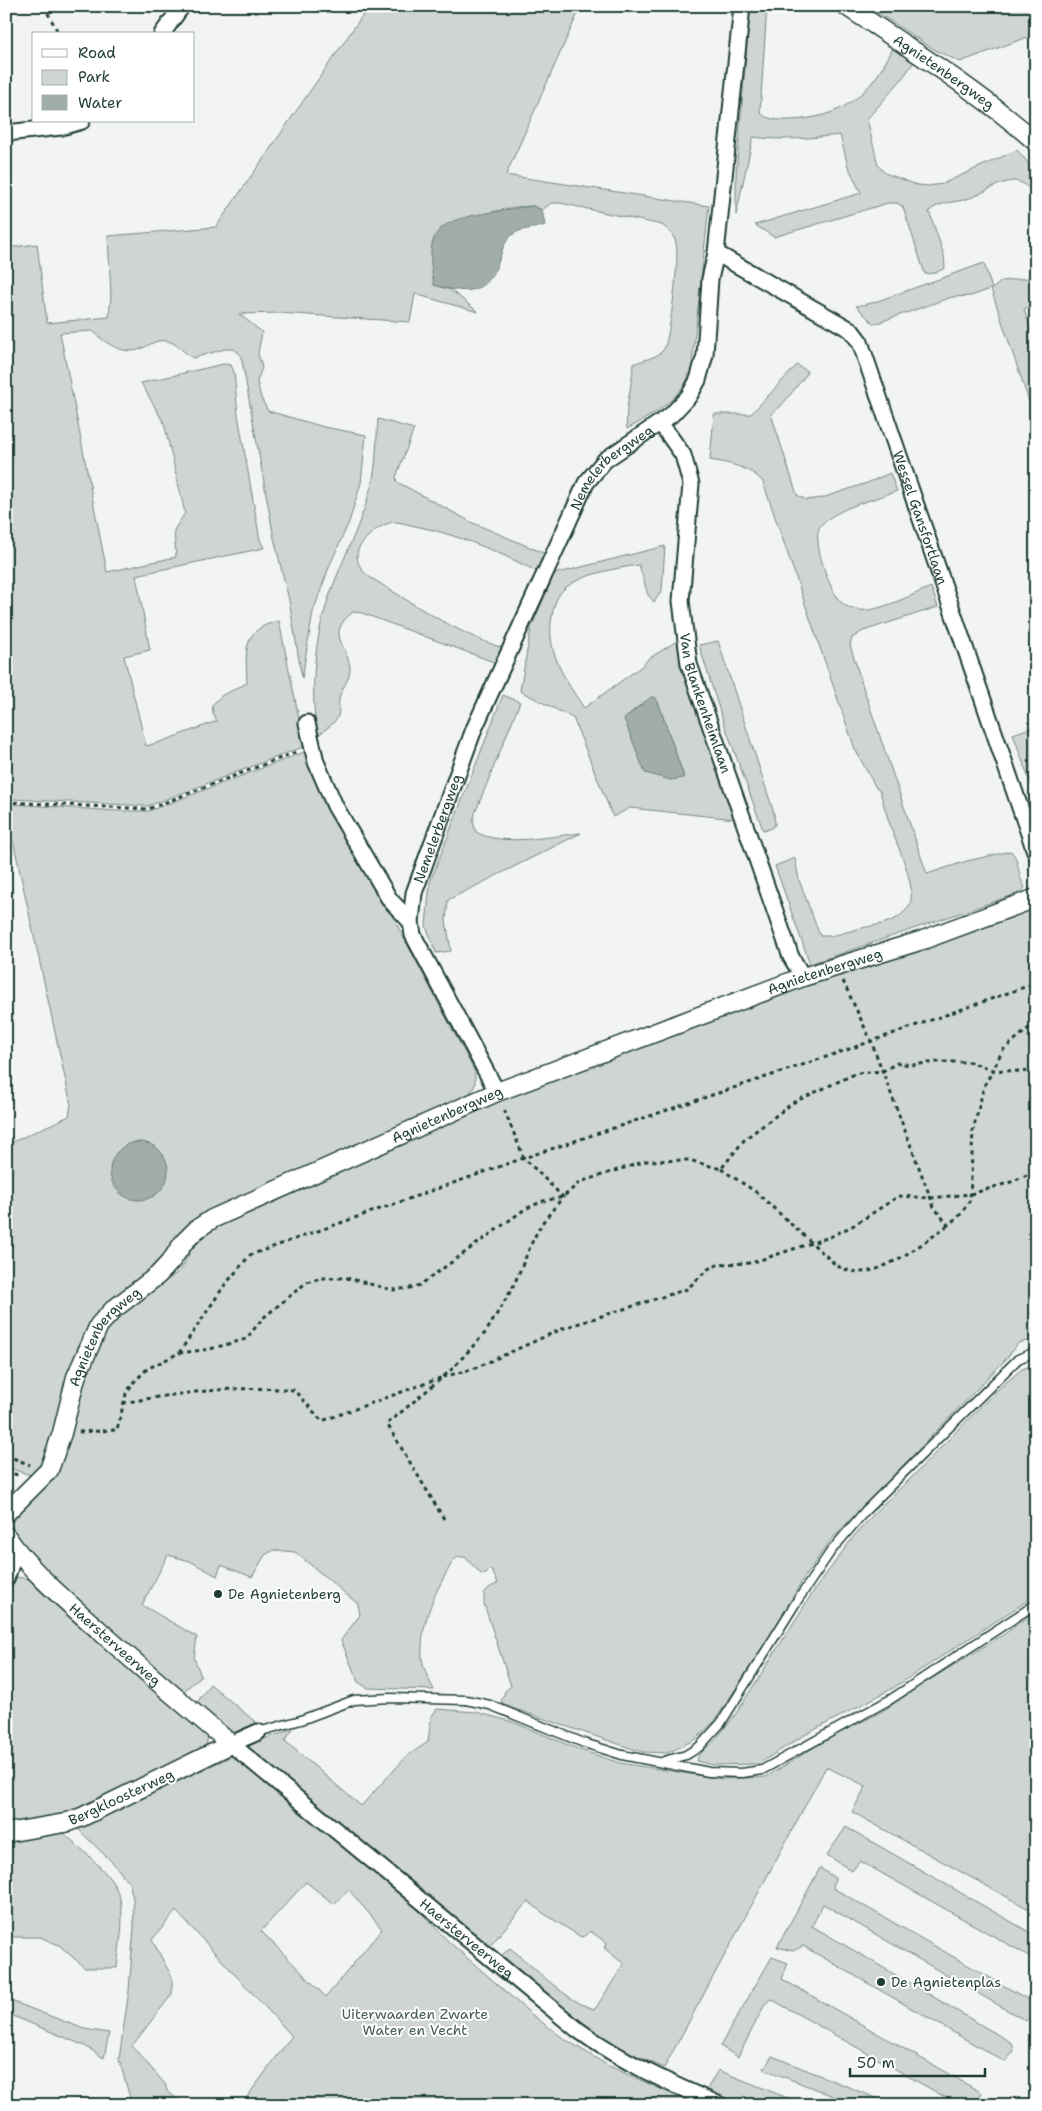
<svg xmlns="http://www.w3.org/2000/svg" width="1042" height="2111" font-family="'Shantell Sans',sans-serif">
	<rect width="100%" height="100%" fill="#f2f3f3"/>
	<filter id="ink" filterUnits="userSpaceOnUse"><feTurbulence type="fractalNoise" baseFrequency=".02" numOctaves="2"/><feDisplacementMap in="SourceGraphic" scale="10" xChannelSelector="R" yChannelSelector="G"/><feConvolveMatrix kernelMatrix="1 2 1 2 8 2 1 2 1" color-interpolation-filters="sRGB"/></filter>
	<g filter="url(#ink)">
		<g fill="#ced5d3" stroke="#768984" fill-rule="evenodd">
			<path d="M369,6H581L506,175L709,206L692,363C690,369 689,376 686,382C674,403 648,418 627,429C624,406 633,386 633,364C642,360 658,358 664,349C670,337 680,256 676,243C674,235 668,230 662,225L560,203H551L542,210L533,206L515,207L483,214L432,264L434,285L451,290L478,312L415,294L410,322L280,313L239,314L262,332L258,353L262,368L257,381L261,398L268,411L324,427L366,435L361,483L349,522L329,567L313,612L302,678L289,600L274,538L241,355L234,349H225L193,358C183,353 178,343 167,341C155,339 149,346 138,350C122,354 104,343 93,331L60,333L107,572L176,557L174,530L185,513L164,423L141,383L223,364L231,365L234,372L238,415L260,540L264,548L136,575L150,650L124,656L146,746L163,741L217,721L213,713L212,705L221,696L247,683C246,651 241,629 279,621L304,743L303,747L148,806L10,799L6,795V248L37,244L47,323L109,317L111,296L108,236L216,227Z"/>
			<path d="M750,6H767L760,112C766,120 778,120 788,120C841,119 871,95 893,48L914,62L901,80L867,119L878,165L885,173L917,185L928,186L942,184L1017,150L1036,172V197C1031,190 1023,181 1014,181C997,182 985,193 970,198C956,203 941,201 929,211L944,255L945,268L935,273L925,274L903,207L897,203H888L774,237L755,225L861,193L848,166L840,135C810,138 783,141 753,137L736,215V175Z"/>
			<path d="M867,6H1036V34L960,62L935,50Z"/>
			<path d="M984,263L992,289L1002,281L1036,277V304L1024,309L1036,346V422L991,289L971,296L952,297L874,324L856,306L872,303Z"/>
			<path d="M797,365L807,371L806,375L781,406L771,414L797,495L806,500L822,498L867,483L890,473L897,491C875,499 837,508 821,525C810,537 829,588 839,600C844,606 851,609 859,610C877,613 913,594 931,587L938,607L863,631L852,638L850,645L862,684L927,874L967,861L1011,851C1021,862 1016,874 1025,887L1022,892L810,964L775,866L795,858L799,880L820,936C836,937 847,931 862,928C879,924 894,924 907,909C921,893 897,846 891,828C887,816 883,803 880,791L876,788L855,749L763,482C751,467 728,463 710,460L714,414H751Z"/>
			<path d="M378,419L414,429L396,477L397,482L473,523L546,554L538,572C501,553 462,536 420,527C413,526 405,523 397,522C382,522 368,535 360,546C353,557 360,569 368,576C412,603 457,634 506,649L499,664L362,613L353,612C325,634 347,644 350,667C351,679 341,688 339,699C338,706 340,713 337,718C333,725 323,731 317,736C311,696 313,655 323,616C335,572 359,532 371,487C377,465 376,442 378,419Z"/>
			<path d="M665,546L662,591L654,602L648,595L639,565C617,568 582,574 565,588C557,595 554,605 552,616C545,650 565,680 584,708L642,666L648,659L682,638L745,820L630,808L613,817L573,718L520,691L531,628L554,574ZM644,702H658L683,774V778L630,713Z"/>
			<path d="M718,641L774,813L775,825L770,829L763,830L720,712L699,645Z"/>
			<path d="M503,695L520,702L475,813L473,822L476,832C502,847 552,836 581,833L448,900L446,920L451,951L436,953L426,926L430,882Z"/>
			<path d="M1033,727L1036,735V799L1013,734Z"/>
			<path d="M307,751L326,801L396,923L475,1072V1085L471,1092L463,1098L211,1209L196,1219L158,1264L95,1317L79,1343L44,1462L35,1474L30,1475L6,1467V1145L69,1116L71,1105L9,822L12,804L117,811H149ZM134,1142C150,1142 162,1149 167,1165L155,1195L138,1200L114,1185L111,1176V1166L126,1145Z"/>
			<path d="M1036,907V1343L1027,1341L1018,1343L1006,1359L830,1541L803,1579L774,1630L714,1722L696,1739L668,1753L642,1752L512,1708L501,1702L505,1691L511,1686L484,1604V1593L489,1588L498,1583L491,1569L486,1574H481L465,1557H458L454,1560C436,1589 420,1622 422,1657C423,1669 429,1680 434,1690L368,1688L358,1682L341,1640L360,1615L358,1604L295,1552L274,1550L265,1555L252,1577L221,1565L217,1576L190,1561L168,1555L142,1605L197,1637L194,1658L201,1676L184,1691H177L27,1555L9,1528L11,1519L50,1480L73,1407L94,1351L108,1327L125,1310L181,1270L190,1252L205,1235L223,1223L457,1116L725,1014Z"/>
			<path d="M1036,1364V1595L893,1688L803,1736L758,1764L713,1765L696,1761L699,1755L716,1739L735,1715L813,1592L854,1536L880,1507L906,1483L997,1390L1022,1369Z"/>
			<path d="M18,1577L32,1580L208,1736L205,1751L68,1813L6,1825V1596L12,1580Z"/>
			<path d="M1036,1611V1913L852,1812L866,1786L826,1767L664,2068L598,2038L500,1957L510,1948C532,1965 569,2004 595,2009L624,1964L604,1948L607,1943L590,1931L587,1935L581,1937L543,1913L528,1901L489,1947L400,1878L319,1807L261,1759L249,1753V1747L252,1743L293,1729L285,1741L361,1806L407,1756L428,1742L431,1717L437,1709L476,1712L513,1722L578,1749L620,1763L722,1779L766,1777L826,1740L881,1712L921,1685L1003,1635Z"/>
			<path d="M210,1684L259,1725L231,1736L196,1704Z"/>
			<path d="M234,1755L410,1901L448,1941L531,2014L563,2038L607,2065L696,2105H241L292,2036L176,1911L152,1940L172,1977V1994L132,2046L165,2084L167,2091L181,2102V2105H132L119,2059L129,1990L134,1927L133,1898L129,1883L114,1864L78,1829ZM306,1882L334,1904L349,1890L382,1929L326,1997L261,1931Z"/>
			<path d="M846,1827L1036,1936V1960L860,1861L852,1871L827,1855Z"/>
			<path d="M63,1832C80,1849 115,1875 120,1899C125,1921 119,1946 117,1968H85L59,1945L40,1937H11L6,1951V1842Z"/>
			<path d="M820,1868L835,1878L833,1888L1036,2004L1033,2015L1026,2021L823,1904L812,1926L1012,2043L1014,2051L1005,2062L803,1946L793,1951L777,1947Z"/>
			<path d="M772,1957L788,1963L782,1979L982,2093L974,2105H959L771,1999L765,2004L738,2057L720,2046Z"/>
			<path d="M6,1999L84,2029L109,2033L104,2058L85,2046L6,2013Z"/>
			<path d="M772,2056L893,2105H856L764,2069Z"/>
			<path d="M718,2070L805,2105H740L706,2091Z"/>
		</g>
		<g fill="#a1adaa" stroke="#6d807b">
			<path d="M533,206L542,210L545,225C535,229 520,228 512,235C503,243 502,252 498,263C487,297 463,293 434,285C424,232 436,221 487,213C503,211 516,207 533,206Z"/>
			<path d="M651,697H655L658,702L683,774V778L671,780L645,773L624,719Z"/>
			<circle cx="139" cy="1171" r="29"/>
		</g>
		<g fill="none" stroke-linecap="round" stroke-linejoin="round">
			<defs>
				<g id="service">
					<path d="M258,1732L301,1720L354,1700L390,1698L466,1700L490,1705L584,1743L622,1755L709,1772L742,1773L762,1770L891,1699L1036,1604"/>
					<path d="M664,1761L686,1755L699,1747L721,1723L795,1604L831,1551L865,1511L1018,1359L1030,1354L1036,1355"/>
				</g>
				<g id="minor">
					<path d="M162,34L182,6"/>
					<path d="M6,133L61,127L82,121"/>
					<path id="s1" d="M716,253L851,330L860,342L1036,854"/>
					<path id="s2" d="M661,424L683,455L691,484L681,601L689,664L791,957L803,977"/>
					<path d="M307,723L316,762L335,806L390,900L411,922"/>
					<path id="s3" d="M497,1092L413,935L411,922L414,893L474,729L586,483L605,460L671,415L689,396L698,380L705,355L710,279L716,253L742,6"/>
					<path d="M6,1579L16,1550"/>
					<path id="s4" d="M258,1732L231,1744L578,2030C621,2061 670,2084 720,2105"/>
				</g>
				<g id="tertiary">
					<path id="s5" d="M846,6C911,49 977,90 1036,142"/>
					<path id="s6" d="M6,1513L49,1470L62,1433L76,1377L99,1325L114,1309L158,1275L171,1261L184,1242L197,1229L212,1219L497,1092L803,977L923,940L1036,898"/>
					<path id="s7" d="M6,1536C32,1573 66,1601 100,1631C143,1670 187,1707 231,1744L82,1817L65,1823L6,1833"/>
				</g>
			</defs>
			<use href="#service" stroke="#1f3d34" stroke-width="11"/>
			<use href="#minor" stroke="#1f3d34" stroke-width="19"/>
			<use href="#tertiary" stroke="#1f3d34" stroke-width="21"/>
			<g stroke="#1f3d34" stroke-width="3" stroke-dasharray="4 4" stroke-linecap="butt">
				<path d="M44,6L59,34"/>
				<path d="M6,802L148,809L299,751"/>
				<path d="M843,981L871,1041L934,1207L948,1225L960,1215L970,1200L973,1131L984,1086L993,1070L1036,1072"/>
				<path d="M721,1169L756,1192L837,1266C844,1269 852,1272 860,1272C885,1273 928,1240 948,1225"/>
				<path d="M179,1353L224,1286L250,1255L524,1158L838,1053L1036,983"/>
				<path d="M123,1403C176,1393 240,1385 294,1390L322,1421L443,1377L452,1369L486,1332L513,1287L533,1240L542,1223L563,1197L524,1158L503,1107"/>
				<path d="M79,1432L117,1430L126,1394L133,1383L147,1369L179,1353L210,1349L246,1339L263,1318L307,1282L320,1278H347L393,1290L410,1288L420,1285L525,1209L543,1201L563,1197L580,1182L646,1161L689,1160L721,1169L745,1139L794,1102L857,1073L883,1071L897,1063L911,1065L937,1062H970L993,1070L1002,1051L1036,1022"/>
				<path d="M6,1455L30,1465"/>
				<path d="M6,1471L20,1476"/>
				<path d="M444,1519L387,1424L443,1377L473,1369L564,1328L687,1289L708,1269L719,1264L751,1263L830,1237L854,1225L899,1196L931,1198L971,1194L1011,1182L1036,1171"/>
			</g>
			<use href="#service" stroke="#fff" stroke-width="8"/>
			<use href="#minor" stroke="#fff" stroke-width="15"/>
			<use href="#tertiary" stroke="#fff" stroke-width="18"/>
		</g>
	</g>
	<g fill="#1f3d34" stroke="#fff" stroke-width="2">
		<circle cx="218" cy="1594" r="5"/>
		<circle cx="881" cy="1982" r="5"/>
	</g>
	<g text-anchor="middle" stroke-width="4" stroke-linejoin="round" paint-order="stroke">
		<g font-size="14" fill="#1f3d34" stroke="#fff">
			<text dy="5" stroke="none"><textPath href="#s5" startOffset="118">Agnietenbergweg</textPath></text>
			<text dy="5" stroke="none"><textPath href="#s3" startOffset="694">Nemelerbergweg</textPath></text>
			<text dy="5" stroke="none"><textPath href="#s1" startOffset="356">Wessel Gansfortlaan</textPath></text>
			<text dy="5" stroke="none"><textPath href="#s2" startOffset="291">Van Blankenheimlaan</textPath></text>
			<text dy="5" stroke="none"><textPath href="#s3" startOffset="289">Nemelerbergweg</textPath></text>
			<text dy="5" stroke="none"><textPath href="#s6" startOffset="1032">Agnietenbergweg</textPath></text>
			<text dy="5" stroke="none"><textPath href="#s6" startOffset="628">Agnietenbergweg</textPath></text>
			<text dy="5" stroke="none"><textPath href="#s6" startOffset="208">Agnietenbergweg</textPath></text>
			<text dy="5" stroke="none"><textPath href="#s7" startOffset="154">Haersterveerweg</textPath></text>
			<text transform="translate(121 1797) rotate(-25)" y="5">Bergkloosterweg</text>
			<text dy="5" stroke="none"><textPath href="#s4" startOffset="335">Haersterveerweg</textPath></text>
		</g>
		<g font-size="14" fill="#1f3d34" stroke="#fff" text-anchor="start">
			<text x="228" y="1599">De Agnietenberg</text>
			<text x="891" y="1987">De Agnietenplas</text>
		</g>
		<g font-size="14" fill="#425b54" stroke="#fff">
			<text x="415" y="2019">Uiterwaarden Zwarte<tspan x="415" dy="16">Water en Vecht</tspan></text>
		</g>
	</g>
	<rect width="1042" height="2111" fill="none" stroke="#fff" stroke-width="25"/>
	<rect x="12" y="12" width="1017" height="2086" fill="none" stroke="#1f3d34" stroke-width="2" filter="url(#ink)"/>
	<rect x="32" y="32" width="162" height="90" fill="#ffffff" stroke="#a5b1ae"/>
	<rect x="42" y="49" width="25" height="8" fill="#ffffff" stroke="#a5b1ae"/>
	<text x="78" y="58" font-size="15" fill="#1f3d34">Road</text>
	<rect x="42" y="70" width="25" height="15" fill="#ced5d3" stroke="#a5b1ae"/>
	<text x="78" y="82" font-size="15" fill="#1f3d34">Park</text>
	<rect x="42" y="95" width="25" height="15" fill="#a1adaa" stroke="#a5b1ae"/>
	<text x="78" y="108" font-size="15" fill="#1f3d34">Water</text>
	<path d="M850 2068v8h135v-8" fill="none" stroke="#1f3d34" stroke-width="2.5"/>
	<text x="857" y="2068" font-size="15" fill="#1f3d34" stroke="#ffffff" stroke-width="4" paint-order="stroke">50 m</text>
</svg>
